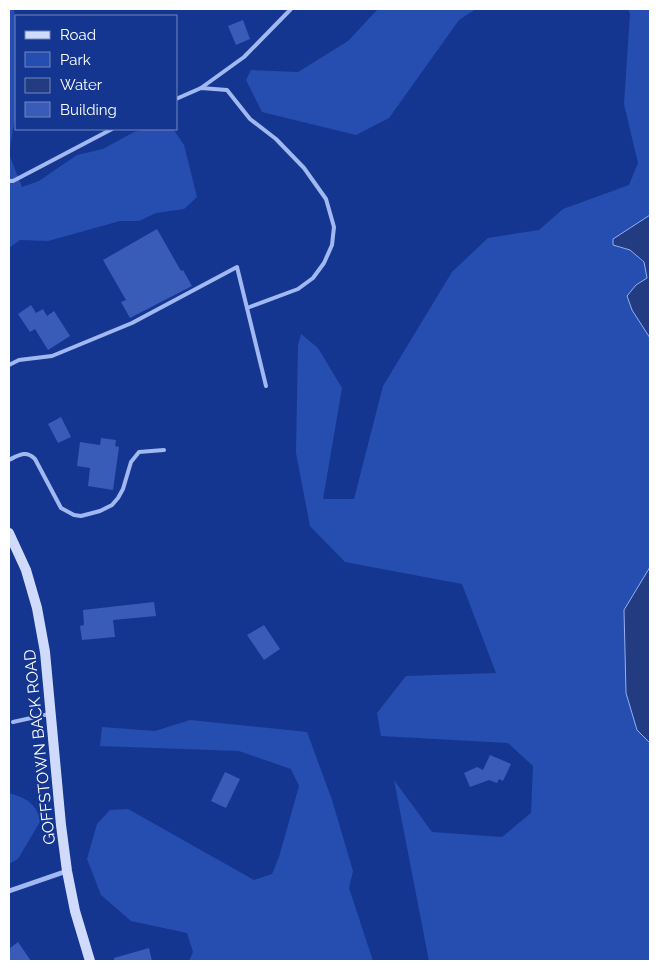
<svg xmlns="http://www.w3.org/2000/svg" width="659" height="970" font-family="Raleway,sans-serif">
	<rect width="100%" height="100%" fill="#143691"/>
	<g fill="#264eb0">
		<path d="M9,9H14L16,33V111L9,154L22,187L39,181L77,155L103,149L134,132L146,129H173L184,145L197,197L184,209L156,213L139,221H120L48,241L20,240L9,248Z"/>
		<path d="M378,9H476L459,20L389,118L356,135L262,112L246,80L251,70L298,72L348,41Z"/>
		<path d="M628,9H650V215L613,245L630,250L644,263L647,278L636,285L632,310L650,338V567L624,610L626,693L637,730L650,743V961H429L394,780L432,832L502,837L531,813L533,766L508,743L381,736L377,713L406,676L496,673L462,584L345,562L310,526L296,453L298,345L301,334L318,348L342,388L323,499H354L383,386L452,272L488,238L539,230L563,209L629,185L638,163L624,104L630,14Z"/>
		<path d="M190,720L307,732L332,800L353,871L349,888L373,961H189L193,952L187,933L131,921L101,895L87,859L97,824L110,810L128,809L254,880L272,874L279,857L299,786L291,769L239,751L100,746L102,727L155,731Z"/>
		<path d="M9,793C27,799 33,801 41,820L18,859L9,864Z"/>
	</g>
	<g fill="#233c81" stroke="#93b0f4">
		<path d="M650,215V338L632,310L627,296L636,285L647,278L644,262L630,250L613,245V239Z"/>
		<path d="M650,567V743L637,730L626,693L624,610Z"/>
	</g>
	<g fill="#385cb8">
		<path d="M243,20L250,39L236,45L228,26Z"/>
		<path d="M157,229L181,271L183,270L192,286L130,318L121,302L126,300L103,260Z"/>
		<path d="M31,305L36,313L43,309L47,316L54,311L70,336L48,350L35,329L30,332L18,314Z"/>
		<path d="M61,417L71,437L58,443L48,424Z"/>
		<path d="M101,438L116,440L115,446L119,447L113,490L88,486L90,468L77,466L80,442L100,445Z"/>
		<path d="M154,602L156,616L113,620L115,637L82,640L80,626L84,625L83,610Z"/>
		<path d="M264,625L280,649L264,660L247,635Z"/>
		<path d="M490,755L511,764L503,781L499,779L497,783L489,780L470,787L464,773L477,767L483,770Z"/>
		<path d="M225,772L240,779L226,808L211,801Z"/>
		<path d="M18,942L31,961H9V949Z"/>
		<path d="M149,948L152,961H114V958Z"/>
	</g>
	<g fill="none" stroke-linecap="round" stroke-linejoin="round">
		<g stroke="#a1b8f1" stroke-width="4">
			<path d="M201,88L244,57L291,9"/>
			<path d="M176,99L201,88L227,90L250,119L276,139L304,168L326,199L334,227L332,245L324,263L313,278L298,289L247,308"/>
			<path d="M9,181H13L36,169L112,129"/>
			<path d="M9,365L19,360L52,356L132,323L237,267L266,386"/>
			<path d="M9,460C19,455 26,450 35,459L61,508L74,515L81,516L100,511L112,505L118,498L123,489L131,462L139,452L164,450"/>
			<path d="M13,722L49,714"/>
		</g>
		<path stroke="#a1b8f1" stroke-width="5" d="M9,891L67,871"/>
		<path stroke="#d0dbfc" stroke-width="10" d="M9,533L26,570L37,608L45,652L61,825L67,871L75,911L90,961"/>
	</g>
	<g text-anchor="middle" stroke-width="4" stroke-linejoin="round" paint-order="stroke">
		<g font-size="16" fill="#fff" stroke="#143691">
			<text transform="translate(39 747) rotate(-96)" y="6">GOFFSTOWN BACK ROAD</text>
		</g>
	</g>
	<rect width="659" height="970" fill="none" stroke="#ffffff" stroke-width="20"/>
	<rect x="15" y="15" width="162" height="115" fill="#143691" stroke="#7286bd"/>
	<rect x="25" y="31" width="25" height="8" fill="#d0dbfc" stroke="#7286bd"/>
	<text x="60" y="40" font-size="15" fill="#ffffff">Road</text>
	<rect x="25" y="52" width="25" height="15" fill="#264eb0" stroke="#7286bd"/>
	<text x="60" y="65" font-size="15" fill="#ffffff">Park</text>
	<rect x="25" y="78" width="25" height="15" fill="#233c81" stroke="#7286bd"/>
	<text x="60" y="90" font-size="15" fill="#ffffff">Water</text>
	<rect x="25" y="102" width="25" height="15" fill="#385cb8" stroke="#7286bd"/>
	<text x="60" y="115" font-size="15" fill="#ffffff">Building</text>
</svg>
